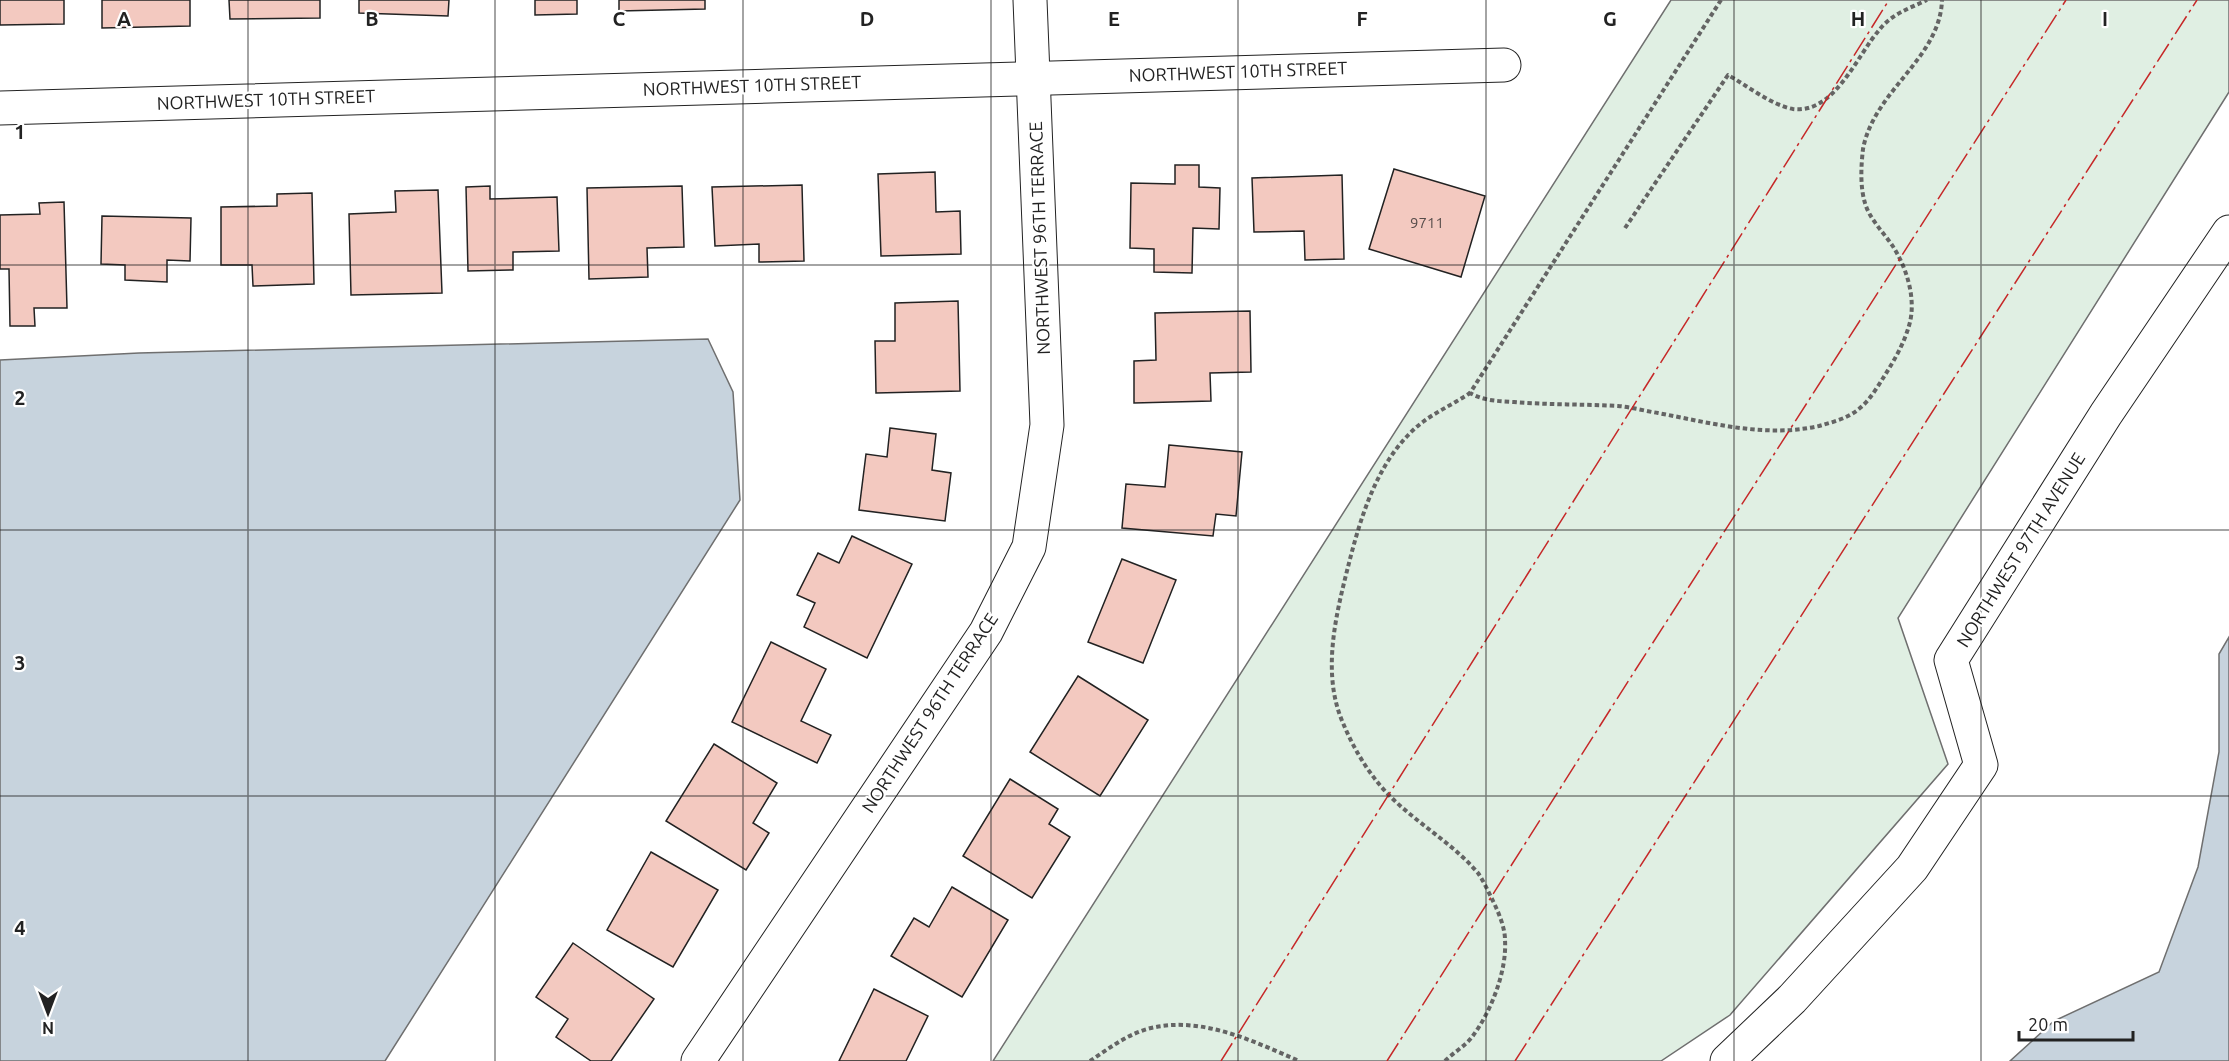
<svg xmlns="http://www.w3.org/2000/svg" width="2229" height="1061" font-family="Ubuntu,sans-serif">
	<rect width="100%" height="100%" fill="#fff"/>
	<path fill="#e0efe3" stroke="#6f6f6f" stroke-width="1.5" d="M1671,0H2229V92L1898,618L1948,764L1730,1015L1661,1061H993Z"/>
	<g fill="#c7d3dd" stroke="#6f6f6f" stroke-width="1.5">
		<path d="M708,339L733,392L740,500L385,1061H0V360L139,353Z"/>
		<path d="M2229,637V1061H2010L2054,1021L2159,972L2198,867L2219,752V654Z"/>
	</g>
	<g fill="#f3c9c0" stroke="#222" stroke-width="1.5">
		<path d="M0,0H64V24L0,25Z"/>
		<path d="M102,0H190V26L102,28Z"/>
		<path d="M229,0H320V18L230,19Z"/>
		<path d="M359,0H449L448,16L359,13Z"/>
		<path d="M535,0H577V14L535,15Z"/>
		<path d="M619,0H705V9L619,11Z"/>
		<path d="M1175,165H1199V187L1220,188L1219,229L1193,228L1192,273L1154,272V249L1130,248L1131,183L1175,184Z"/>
		<path d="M1394,169L1485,196L1461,277L1369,249Z"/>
		<path d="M935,172L936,212L960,211L961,254L881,256L878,174Z"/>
		<path d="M1342,175L1344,259L1305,260L1304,231L1254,232L1252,178Z"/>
		<path d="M802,185L804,261L759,262V244L715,246L712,187Z"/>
		<path d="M490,186V199L557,197L559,251L513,252V270L468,271L466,187Z"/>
		<path d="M682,186L684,247L647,248L648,277L589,279L587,188Z"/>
		<path d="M438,190L442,293L351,295L349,214L396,212L395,191Z"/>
		<path d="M312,193L314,284L253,286L252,265H221V207L277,206V194Z"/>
		<path d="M64,202L67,308H34L35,326H10L9,269H0V215L40,214L39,203Z"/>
		<path d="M102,216L191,218L190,261L167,260V282L125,280V265L101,264Z"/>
		<path d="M958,301L960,391L876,393L875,341H895V303Z"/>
		<path d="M1250,311L1251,372L1210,373L1211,401L1134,403V361L1156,360L1155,313Z"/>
		<path d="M890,428L936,434L932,470L951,473L945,521L859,510L866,454L887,457Z"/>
		<path d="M1169,445L1242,452L1236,516L1216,514L1213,536L1122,528L1126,484L1165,487Z"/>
		<path d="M852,536L912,564L867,658L804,627L815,603L797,595L818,553L839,563Z"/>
		<path d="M1122,559L1176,580L1143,663L1088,642Z"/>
		<path d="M771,642L826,669L801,721L831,735L817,763L732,722Z"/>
		<path d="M1078,676L1148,720L1100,796L1030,752Z"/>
		<path d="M714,744L777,783L753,823L769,833L746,870L666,821Z"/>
		<path d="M1010,779L1058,809L1049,824L1070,837L1032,898L963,856Z"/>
		<path d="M651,852L718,890L673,967L607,930Z"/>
		<path d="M952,887L1008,920L962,997L891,956L914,918L929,927Z"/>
		<path d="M573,943L654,999L611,1061H591L556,1037L568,1019L536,997Z"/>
		<path d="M874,989L928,1016L906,1061H839Z"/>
	</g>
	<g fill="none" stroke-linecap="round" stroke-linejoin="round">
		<defs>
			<g id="street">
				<path d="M0,108L1504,65"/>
				<path d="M698,1061L986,632L1029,547L1047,425L1030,0"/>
				<path d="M1727,1061L1792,999L1912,868L1981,765L1951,660L2106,414L2229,232"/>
			</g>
		</defs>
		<use href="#street" stroke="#222" stroke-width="35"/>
		<g stroke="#646464" stroke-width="4" stroke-dasharray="4.5 3" stroke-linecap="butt">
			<path d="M1721,0L1470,393C1484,401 1498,401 1514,402C1549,405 1583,404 1618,406C1631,407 1645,411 1658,413C1711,423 1765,438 1819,426C1833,422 1849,418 1860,408C1870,400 1878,386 1885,375C1895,359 1905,342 1910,322C1916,297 1906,266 1892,245C1883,232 1869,218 1865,203C1860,187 1861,166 1863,149C1874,90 1940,59 1942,0"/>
			<path d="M1625,228L1728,75C1746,85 1773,106 1793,109C1835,114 1857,55 1880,29C1892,14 1910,8 1927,0"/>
			<path d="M1090,1061C1108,1049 1129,1033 1151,1028C1202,1016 1253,1041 1299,1061"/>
			<path d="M1445,1061C1453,1053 1465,1046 1472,1037C1491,1012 1507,971 1505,940C1505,926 1497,909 1491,897C1487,889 1483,880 1478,873C1454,845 1423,827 1396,802C1373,781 1355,752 1343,723C1321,673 1336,614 1349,563C1362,512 1380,454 1424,421C1438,411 1455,403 1470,393"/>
		</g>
		<use href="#street" stroke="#fff" stroke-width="33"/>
		<g stroke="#c62828" stroke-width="1.5" stroke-dasharray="21 4.5 3 4.5" stroke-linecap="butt">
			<path d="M1221,1061L1889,0"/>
			<path d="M1387,1061L1636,669L2066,0"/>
			<path d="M1515,1061L2197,0"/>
		</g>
	</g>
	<path fill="none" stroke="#222" stroke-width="1.5" stroke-opacity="0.55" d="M248,0V1061M495,0V1061M743,0V1061M991,0V1061M1238,0V1061M1486,0V1061M1734,0V1061M1981,0V1061M0,265H2229M0,530H2229M0,796H2229"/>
	<g text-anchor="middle" stroke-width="4.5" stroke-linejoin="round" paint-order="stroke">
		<g font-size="15" fill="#564c4a">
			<text x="1427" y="228">9711</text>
		</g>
		<g font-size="18" fill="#222" stroke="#fff">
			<text transform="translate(1238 72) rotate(-2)" y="6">NORTHWEST 10TH STREET</text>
			<text transform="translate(752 86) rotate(-2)" y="6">NORTHWEST 10TH STREET</text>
			<text transform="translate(266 100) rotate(-2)" y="6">NORTHWEST 10TH STREET</text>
			<text transform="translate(1040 238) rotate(-92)" y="6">NORTHWEST 96TH TERRACE</text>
			<text transform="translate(2021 550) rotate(-58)" y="6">NORTHWEST 97TH AVENUE</text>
			<text transform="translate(930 713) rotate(-57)" y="6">NORTHWEST 96TH TERRACE</text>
		</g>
	</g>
	<g font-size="20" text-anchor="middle" font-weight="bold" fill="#222" stroke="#fff" stroke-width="4.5" stroke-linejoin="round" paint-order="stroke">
		<text x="124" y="26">A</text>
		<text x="372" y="26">B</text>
		<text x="619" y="26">C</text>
		<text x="867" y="26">D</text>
		<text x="1114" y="26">E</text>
		<text x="1362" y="26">F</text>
		<text x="1610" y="26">G</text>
		<text x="1858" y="26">H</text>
		<text x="2105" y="26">I</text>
		<text x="20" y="139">1</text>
		<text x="20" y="405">2</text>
		<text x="20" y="670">3</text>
		<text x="20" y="935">4</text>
	</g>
	<g transform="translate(48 1013) rotate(180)" stroke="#ffffff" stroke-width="4.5" paint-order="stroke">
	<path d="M0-4.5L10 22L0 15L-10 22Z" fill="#222222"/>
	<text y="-9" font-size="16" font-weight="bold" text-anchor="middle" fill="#222222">N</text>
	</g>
	<path d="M2019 1031v9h114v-9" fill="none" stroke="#222222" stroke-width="3"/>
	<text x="2028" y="1031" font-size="18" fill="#222222" stroke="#ffffff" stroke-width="4.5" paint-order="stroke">20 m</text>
</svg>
